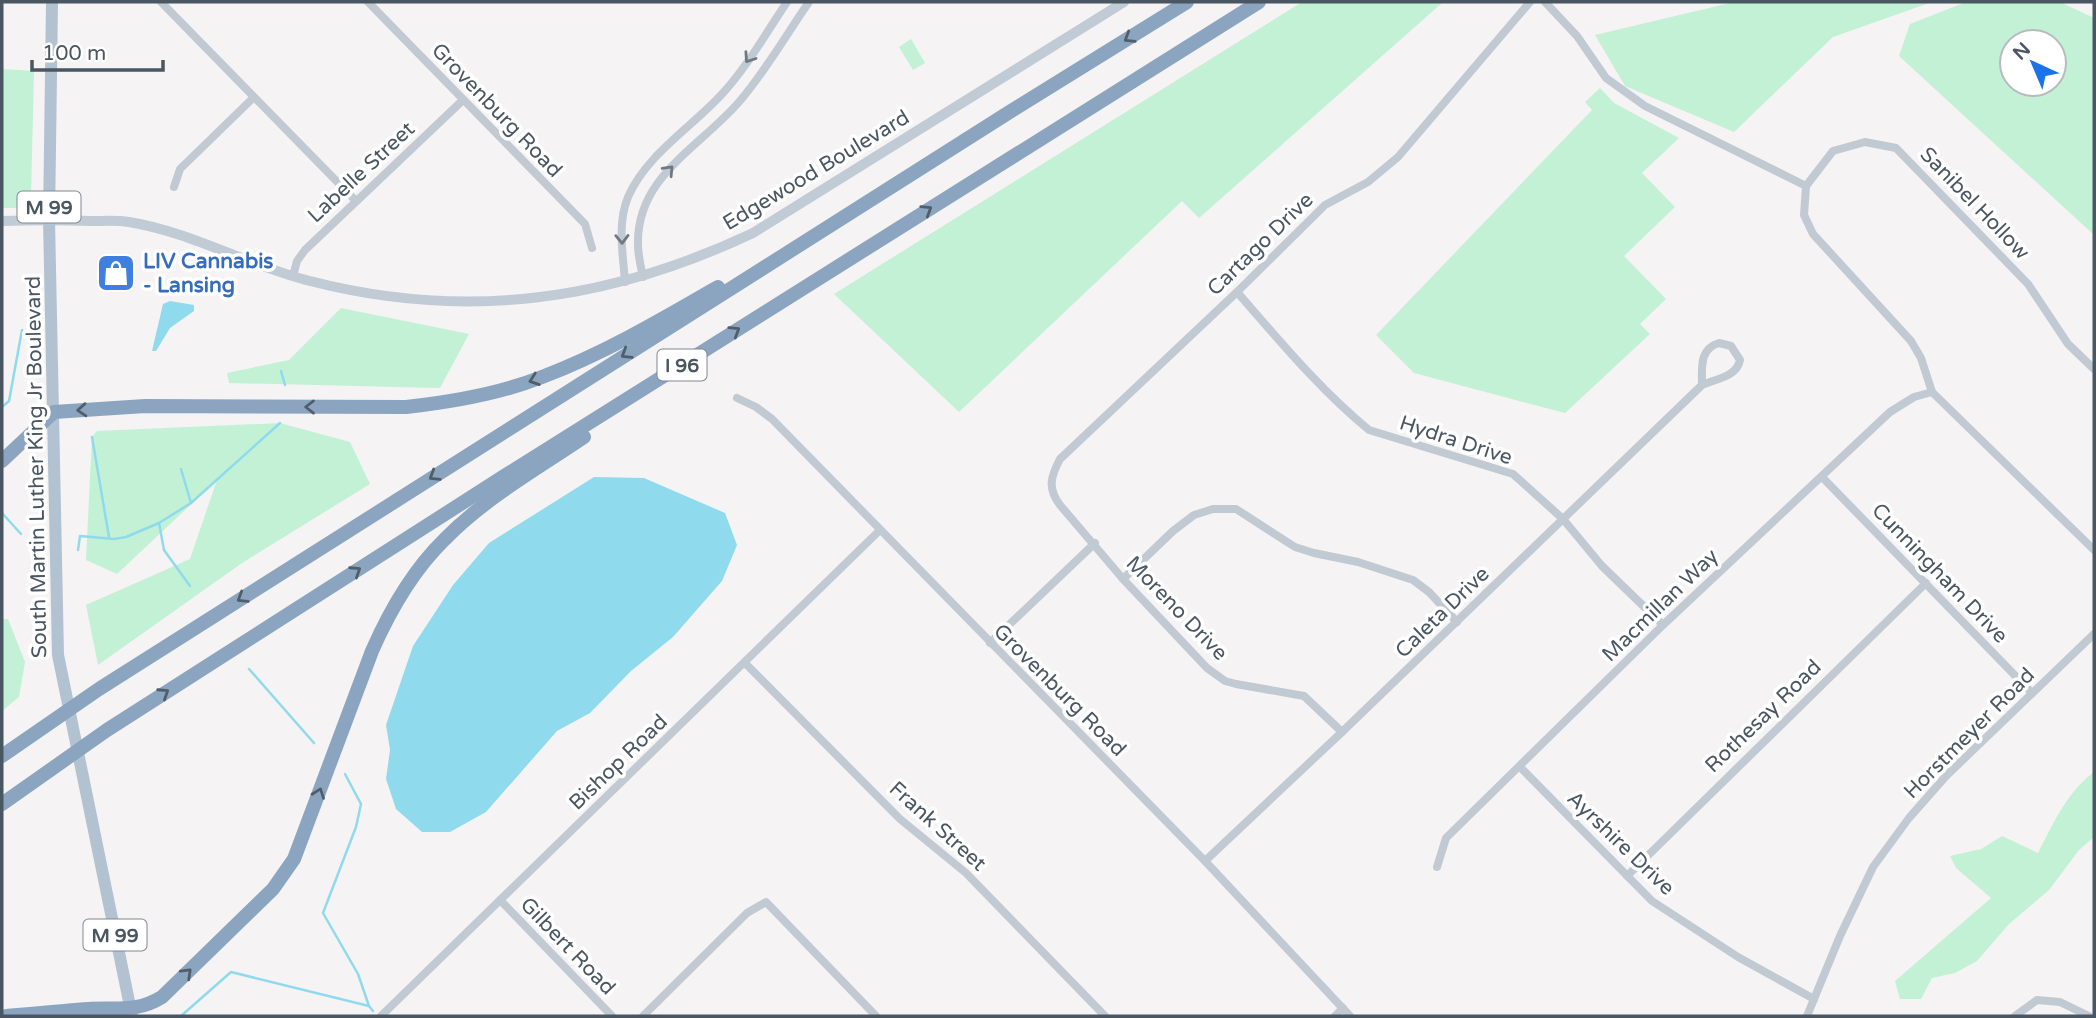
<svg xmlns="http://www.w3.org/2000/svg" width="2096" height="1018" font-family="'Varela Round',sans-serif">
	<rect width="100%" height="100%" fill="#f5f3f3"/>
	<g fill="#c3f1d5" fill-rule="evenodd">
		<path d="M1302,2H1443L1199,218L1182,201L959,412L834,294Z"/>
		<path d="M1734,2H1932L1833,37L1734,132L1625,86L1595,35Z"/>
		<path d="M1966,2H2060L2094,18V235L1899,56L1910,24ZM2012,42H2054V84H2012Z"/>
		<path d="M911,39L925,63L913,70L899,47Z"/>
		<path d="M2,69L34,71L31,195L20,208H2Z"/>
		<path d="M1600,88L1614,103L1679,138L1642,173L1675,207L1624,256L1666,299L1640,324L1650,334L1565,413L1414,373L1376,335L1592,110L1585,102Z"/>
		<path d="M341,308L469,334L440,388L229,383L227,373L289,360Z"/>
		<path d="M280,423L350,442L370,484L242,563L98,665L86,605L190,559L217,480L117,574L86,560L92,437L97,431Z"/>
		<path d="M2,619H8L25,662L19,697L2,711Z"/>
		<path d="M2094,772V837L2079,850L2049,890L2009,924L1977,961L1955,973L1932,978L1921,999H1900L1895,981L1991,898L1956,868L1950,856L1981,849L2002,836L2038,853C2053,824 2067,792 2094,772Z"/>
	</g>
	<g fill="#90daee">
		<path d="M170,301L194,305V311L170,328L156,351H152L163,304Z"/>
		<path d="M594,477L644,478L725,513L737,545L722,581L673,637L631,671L590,713L557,731L486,812L450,832H422L396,809L386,779L390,750L386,725L413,646L453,585L489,543Z"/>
	</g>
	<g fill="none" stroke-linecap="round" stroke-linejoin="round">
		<g stroke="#90daee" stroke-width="2.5">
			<path d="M281,371L285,385"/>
			<path d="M2,407L9,401L22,330"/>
			<path d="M92,437L109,537"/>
			<path d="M181,469L191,503"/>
			<path d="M2,513L21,534"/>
			<path d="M159,523L191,503L280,423"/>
			<path d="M78,550L80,536L114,539L126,537L159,523L164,550L190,586"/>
			<path d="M249,669L314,743"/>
			<path d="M345,774L361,804L356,827L323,913L358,974L369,1006L373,1011"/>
			<path d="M181,1016L231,972L369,1006"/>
		</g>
		<g stroke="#c1cad2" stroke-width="8">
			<path d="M161,2L356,201"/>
			<path d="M368,2L585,224L592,248"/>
			<path d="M1545,2L1577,36L1606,78L1645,106L1806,186"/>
			<path d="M1806,186L1804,215L1813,234L1911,341L1921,358L1932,392L2094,550"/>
			<path d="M1806,186L1833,151L1865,142L1896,148L2028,284L2068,344L2094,369"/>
			<path d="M174,187L180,169L253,98"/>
			<path d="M293,276L297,261L305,250L463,100"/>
			<path d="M643,277C641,267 638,256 638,245C636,177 699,148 739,102C765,72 786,35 809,2"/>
			<path d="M625,282C623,254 617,224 628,197C646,155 692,127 722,94C747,67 766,33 787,2"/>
			<path d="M1237,292C1279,340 1320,390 1369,430L1513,474L1563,519L1602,566L1663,625"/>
			<path d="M737,398L756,407L772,419L1205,861L1350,1016"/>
			<path d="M1822,477L2032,693"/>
			<path d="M1123,579L1173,531L1194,515L1213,509H1236L1295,547L1314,553L1358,562L1413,580L1429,592L1457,622"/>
			<path d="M990,643L1095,543"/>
			<path d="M745,663L900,819L966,873L1105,1016"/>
			<path d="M1342,732L1304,696L1236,684L1225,681L1207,668L1123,579L1060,505C1047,488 1051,476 1060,459L1237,292L1325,205L1368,182L1398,157L1530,2"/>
			<path d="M1520,767L1652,901L1738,957L1814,999"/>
			<path d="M1205,861L1342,732L1702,385C1715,379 1737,377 1740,360L1731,346L1719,343C1699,349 1702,368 1702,385"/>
			<path d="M1437,867L1446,838L1663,625L1890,412L1914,397L1932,392"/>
			<path d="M1627,876L1926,583"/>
			<path d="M500,900L612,1016"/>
			<path d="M381,1016L879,531"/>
			<path d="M643,1016L747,913L766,902L876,1016"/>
			<path d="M1335,1016L1343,1008"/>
			<path d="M1807,1016L1840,936L1873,867L1909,818L1946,776L2094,634"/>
			<path d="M2015,1016L2037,1000L2060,1002L2089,1016"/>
		</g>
		<path stroke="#c1cbd6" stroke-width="10" d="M2,221C32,220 62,220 92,221C104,221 117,220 129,222C191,232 249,266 310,281C466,321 609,301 753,233L1124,2"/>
		<path stroke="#b3c2d1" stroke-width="12" d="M52,2L49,220L58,655L132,1016"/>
		<g stroke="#8ba5c1" stroke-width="14">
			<path d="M2,461L54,412L145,406L406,407C452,402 499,394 542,377C603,354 661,320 718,287"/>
			<path d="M2,756L99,689L1008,113L1187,2"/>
			<path d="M2,804L107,730L506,475L1259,2"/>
			<path d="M6,1016C34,1014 61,1011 88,1009C117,1007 136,1013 162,997L273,889L294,859L372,651C390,610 412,571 445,539C485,498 537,469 584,437"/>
		</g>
	</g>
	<defs><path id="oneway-chevron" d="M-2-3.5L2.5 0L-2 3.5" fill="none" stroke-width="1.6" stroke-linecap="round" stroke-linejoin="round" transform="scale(1.75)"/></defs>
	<g stroke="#505e6b">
		<use href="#oneway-chevron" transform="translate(1129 38) rotate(148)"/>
		<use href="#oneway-chevron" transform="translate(927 210) rotate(-32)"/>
		<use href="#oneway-chevron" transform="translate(735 331) rotate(-32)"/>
		<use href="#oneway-chevron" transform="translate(626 354) rotate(148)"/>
		<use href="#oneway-chevron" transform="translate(534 380) rotate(161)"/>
		<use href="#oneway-chevron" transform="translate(310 407) rotate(-180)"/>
		<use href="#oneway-chevron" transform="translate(82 410) rotate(176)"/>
		<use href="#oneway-chevron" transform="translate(434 476) rotate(148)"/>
		<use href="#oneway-chevron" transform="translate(356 571) rotate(-33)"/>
		<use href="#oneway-chevron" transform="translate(242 598) rotate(148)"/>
		<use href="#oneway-chevron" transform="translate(164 693) rotate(-33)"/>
		<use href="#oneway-chevron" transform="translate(319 793) rotate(-70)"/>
		<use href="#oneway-chevron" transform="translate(187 973) rotate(-44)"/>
	</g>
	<g stroke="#6e7983">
		<use href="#oneway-chevron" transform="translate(749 58) rotate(124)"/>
		<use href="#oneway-chevron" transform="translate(669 170) rotate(-47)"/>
		<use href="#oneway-chevron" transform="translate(622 239) rotate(89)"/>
	</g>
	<defs>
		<symbol id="shop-square" viewBox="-11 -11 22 22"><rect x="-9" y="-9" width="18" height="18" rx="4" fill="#3f7fe0" stroke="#fff"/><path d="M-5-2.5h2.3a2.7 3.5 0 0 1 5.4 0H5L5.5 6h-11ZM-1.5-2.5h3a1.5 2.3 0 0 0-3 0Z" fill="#fff"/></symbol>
	</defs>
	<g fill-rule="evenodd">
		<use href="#shop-square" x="94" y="251" width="44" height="44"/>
	</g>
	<g text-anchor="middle" stroke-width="7" stroke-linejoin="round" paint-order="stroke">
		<g fill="#fff" stroke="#808990" stroke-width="2">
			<rect x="17.5" y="191.5" width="63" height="31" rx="5"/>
			<rect x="657.5" y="349.5" width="49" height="31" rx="5"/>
			<rect x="83.5" y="919.5" width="63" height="31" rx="5"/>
		</g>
		<g font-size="19" font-weight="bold" fill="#4a5661">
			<text x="49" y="214">M 99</text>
			<text x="682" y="372">I 96</text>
			<text x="115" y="942">M 99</text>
		</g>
		<g font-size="21" fill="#4a5661" stroke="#fff">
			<text transform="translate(497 110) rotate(46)" y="7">Grovenburg Road</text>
			<text transform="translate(816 170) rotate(-31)" y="7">Edgewood Boulevard</text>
			<text transform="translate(361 172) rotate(-43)" y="7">Labelle Street</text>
			<text transform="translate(1975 203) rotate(46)" y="7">Sanibel Hollow</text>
			<text transform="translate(1260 244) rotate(-44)" y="7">Cartago Drive</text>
			<text transform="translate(1456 440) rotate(18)" y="7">Hydra Drive</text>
			<text transform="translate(36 467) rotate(-91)" y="7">South Martin Luther King Jr Boulevard</text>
			<text transform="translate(1940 573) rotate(46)" y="7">Cunningham Drive</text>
			<text transform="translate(1660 605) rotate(-44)" y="7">Macmillan Way</text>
			<text transform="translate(1177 608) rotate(46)" y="7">Moreno Drive</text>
			<text transform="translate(1442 612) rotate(-44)" y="7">Caleta Drive</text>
			<text transform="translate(1060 690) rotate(45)" y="7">Grovenburg Road</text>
			<text transform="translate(1763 716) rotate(-44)" y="7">Rothesay Road</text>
			<text transform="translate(1969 733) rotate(-45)" y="7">Horstmeyer Road</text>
			<text transform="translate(618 762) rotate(-44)" y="7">Bishop Road</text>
			<text transform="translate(938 826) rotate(42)" y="7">Frank Street</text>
			<text transform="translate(1621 843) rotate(44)" y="7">Ayrshire Drive</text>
			<text transform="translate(568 946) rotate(46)" y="7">Gilbert Road</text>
		</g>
		<g font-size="21" font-weight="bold" fill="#366cbe" stroke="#fff" text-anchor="start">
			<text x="143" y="268">LIV Cannabis<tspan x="143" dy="24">- Lansing</tspan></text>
		</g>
	</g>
	<rect width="2096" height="1018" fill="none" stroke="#4a5661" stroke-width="7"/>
	<g transform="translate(2033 63) rotate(316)"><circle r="33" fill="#ffffff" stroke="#b7bbc0" stroke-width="2"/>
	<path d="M0-5L12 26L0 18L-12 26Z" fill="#1a73e8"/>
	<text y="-10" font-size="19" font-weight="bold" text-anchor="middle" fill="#4a5661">N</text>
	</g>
	<path d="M32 60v10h131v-10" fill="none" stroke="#4a5661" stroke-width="3.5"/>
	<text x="42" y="60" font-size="21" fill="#4a5661" stroke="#ffffff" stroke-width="5" paint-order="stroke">100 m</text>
</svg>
